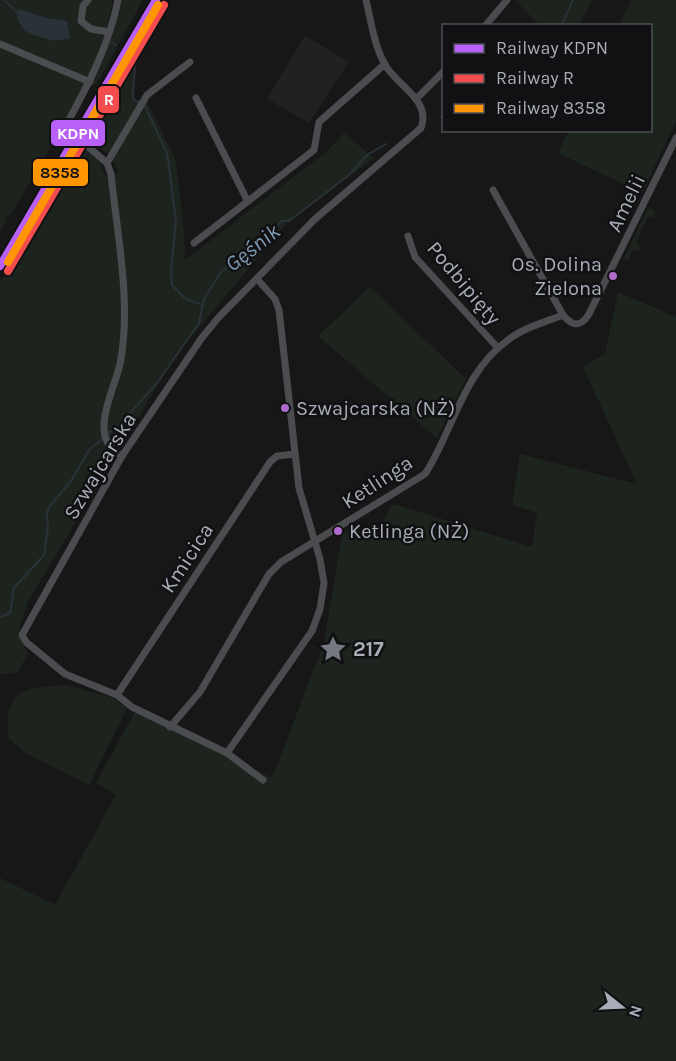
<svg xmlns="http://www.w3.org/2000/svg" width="676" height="1061" font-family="Karla,sans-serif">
	<rect width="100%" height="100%" fill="#171717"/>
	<path fill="#212123" d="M305,36L349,62L309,123L267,99Z"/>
	<g fill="#1d241e" fill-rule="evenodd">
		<path d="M0,0H113C100,75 49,147 12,213L6,217L5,224L0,233ZM19,9L47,18L67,21L63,38L55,41L25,31Z"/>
		<path d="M120,0H143L96,85L91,82Z"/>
		<path d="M515,0H592L579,25L540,26Z"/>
		<path d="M631,0H676V121L642,193L558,153L569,131L650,130V26L619,25Z"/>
		<path d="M134,61L133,100H146L176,160L184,234L185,260L325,153L344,133L374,158L288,222L175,356L28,601L18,635L28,654L17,673L0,674V282L80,146L99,161L105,177L119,172L111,157L86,136Z"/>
		<path d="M649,209L655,211L654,218L648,216L636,243L641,247L638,252L633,250L628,260L624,258L647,210Z"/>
		<path d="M370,287L466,379L437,438L318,336Z"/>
		<path d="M618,292L676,317V1061H0V878L55,905L116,795L96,783L137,708L272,778L324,643L342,534L353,528L377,537L390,506L394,504L532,547L537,513L512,505L520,454L637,484L583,367L605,354Z"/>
		<path d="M68,685L112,698L127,708L89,785L27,754L9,739C6,723 6,699 24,691C35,686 56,686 68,685Z"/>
	</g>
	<path fill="#2a3239" d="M19,9L47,18L67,21L70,38L55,41L37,36L25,31L17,19Z"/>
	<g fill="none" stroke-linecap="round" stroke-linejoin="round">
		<g stroke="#2a3239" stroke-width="2">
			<path d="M4,0L18,13"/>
			<path d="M561,26L573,0"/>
			<path d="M111,42L116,45"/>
			<path d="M131,54L135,65L133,95L134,100L145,106L166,151L168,159L176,222L171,270L172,285L186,299L203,305"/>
			<path d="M441,117H444"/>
			<path d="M107,434L117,427L157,383L199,323L204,299L220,273L252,243L263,240L282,221H289L349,175L367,155L386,144"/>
			<path d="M0,617L10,613L14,588L44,555L48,527L47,514L49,507L71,481L89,450L104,438"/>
		</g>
		<g stroke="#4b4c50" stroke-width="7">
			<path d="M88,0L83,6L81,21L91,29L109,32"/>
			<path d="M118,0C109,46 87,87 65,127L107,163L111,174C117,234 132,304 120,364C114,392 86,438 122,456"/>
			<path d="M485,26L507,0"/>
			<path d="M0,44L90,82"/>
			<path d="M196,98L247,200"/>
			<path d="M416,99L444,71"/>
			<path d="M107,163L147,95L190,62"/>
			<path d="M493,190L563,315C573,327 581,327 589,314L676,138"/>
			<path d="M408,236L415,257L498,348"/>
			<path d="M194,243L314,150L319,122L385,64"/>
			<path d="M117,695L270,462L277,456L295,454"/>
			<path d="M170,727L200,692L269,574L281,562L425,474C453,431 463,372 508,340C523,328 545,322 563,315"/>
			<path d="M227,753L312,631L320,609L324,583L320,559L299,488L279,310L275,299L257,279"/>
			<path d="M263,780L227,753L132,707L117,695L65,674L26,642L22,635L122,456L201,339L218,318L315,219L421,128C432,99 395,85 384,63C374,44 371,21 366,0"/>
		</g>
		<defs>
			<path id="rail-1" d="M0,266L156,0"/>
			<path id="rail-2" d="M8,271L164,5"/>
			<path id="rail-3" d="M8,262L158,5"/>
		</defs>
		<use href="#rail-1" stroke="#111113" stroke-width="12"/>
		<use href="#rail-2" stroke="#111113" stroke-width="12"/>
		<use href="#rail-3" stroke="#111113" stroke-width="12"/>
		<use href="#rail-1" stroke="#b960f8" stroke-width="8"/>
		<use href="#rail-2" stroke="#f54d4d" stroke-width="8"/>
		<use href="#rail-3" stroke="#ff9500" stroke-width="8"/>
	</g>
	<defs>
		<symbol id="sight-bare" viewBox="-9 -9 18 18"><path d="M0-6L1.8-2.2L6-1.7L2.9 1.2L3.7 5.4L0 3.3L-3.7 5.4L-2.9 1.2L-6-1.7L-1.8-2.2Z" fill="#757880" stroke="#111113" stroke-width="2.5" paint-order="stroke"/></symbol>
	</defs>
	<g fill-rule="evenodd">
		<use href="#sight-bare" x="314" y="630" width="38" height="38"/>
	</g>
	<g fill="#b06ccc" stroke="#111113" stroke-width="2">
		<circle cx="613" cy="276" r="5"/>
		<circle cx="285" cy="408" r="5"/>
		<circle cx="338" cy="531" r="5"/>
	</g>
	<g text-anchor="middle" stroke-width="5" stroke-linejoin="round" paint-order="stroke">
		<g font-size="20" fill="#a8adb8" stroke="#111113" text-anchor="start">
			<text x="602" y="271" text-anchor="end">Os. Dolina<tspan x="602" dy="24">Zielona</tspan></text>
			<text x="296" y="415">Szwajcarska (NŻ)</text>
			<text x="349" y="538">Ketlinga (NŻ)</text>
		</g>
		<g font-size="21" fill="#a8adb8" stroke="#111113">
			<text transform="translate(626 203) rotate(-64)" y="7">Amelii</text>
			<text transform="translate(464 283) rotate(50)" y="7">Podbipięty</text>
			<text transform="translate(100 466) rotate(-59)" y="7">Szwajcarska</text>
			<text transform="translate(377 482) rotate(-33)" y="7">Ketlinga</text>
			<text transform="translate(187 558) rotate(-57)" y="7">Kmicica</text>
		</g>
		<g font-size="21" font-weight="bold" fill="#a8adb8" stroke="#111113" text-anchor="start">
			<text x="353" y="656">217</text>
		</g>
		<g font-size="22" font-style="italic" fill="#7f9bb3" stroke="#111113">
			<text transform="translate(252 247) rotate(-38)" y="8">Gęśnik</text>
		</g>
	</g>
	<g stroke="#111113" stroke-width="2">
		<rect x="97" y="85" width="23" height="29" rx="6" fill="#f54d4d"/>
		<rect x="50" y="119" width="56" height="28" rx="6" fill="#b960f8"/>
		<rect x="32" y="158" width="57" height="29" rx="6" fill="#ff9500"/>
	</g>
	<g font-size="16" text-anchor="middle" font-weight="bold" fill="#fff">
		<text x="109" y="105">R</text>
		<text x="78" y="139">KDPN</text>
	</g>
	<g font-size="16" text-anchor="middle" font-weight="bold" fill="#111">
		<text x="60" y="178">8358</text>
	</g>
	<rect x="442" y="24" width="210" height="108" fill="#111113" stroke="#4d4f55" stroke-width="1.5"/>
	<rect x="454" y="44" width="30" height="9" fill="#b960f8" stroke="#4d4f55" stroke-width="1.5"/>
	<text x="496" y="54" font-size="18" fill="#a8adb8">Railway KDPN</text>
	<rect x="454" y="74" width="30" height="9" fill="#f54d4d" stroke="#4d4f55" stroke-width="1.5"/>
	<text x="496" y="84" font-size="18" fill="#a8adb8">Railway R</text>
	<rect x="454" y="104" width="30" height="9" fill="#ff9500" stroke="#4d4f55" stroke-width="1.5"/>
	<text x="496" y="114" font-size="18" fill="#a8adb8">Railway 8358</text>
	<g transform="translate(622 1007) rotate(108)" stroke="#111113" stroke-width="4.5" paint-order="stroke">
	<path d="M0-4.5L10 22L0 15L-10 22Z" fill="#a8adb8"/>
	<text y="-9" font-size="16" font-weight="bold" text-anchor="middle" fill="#a8adb8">N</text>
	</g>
</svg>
